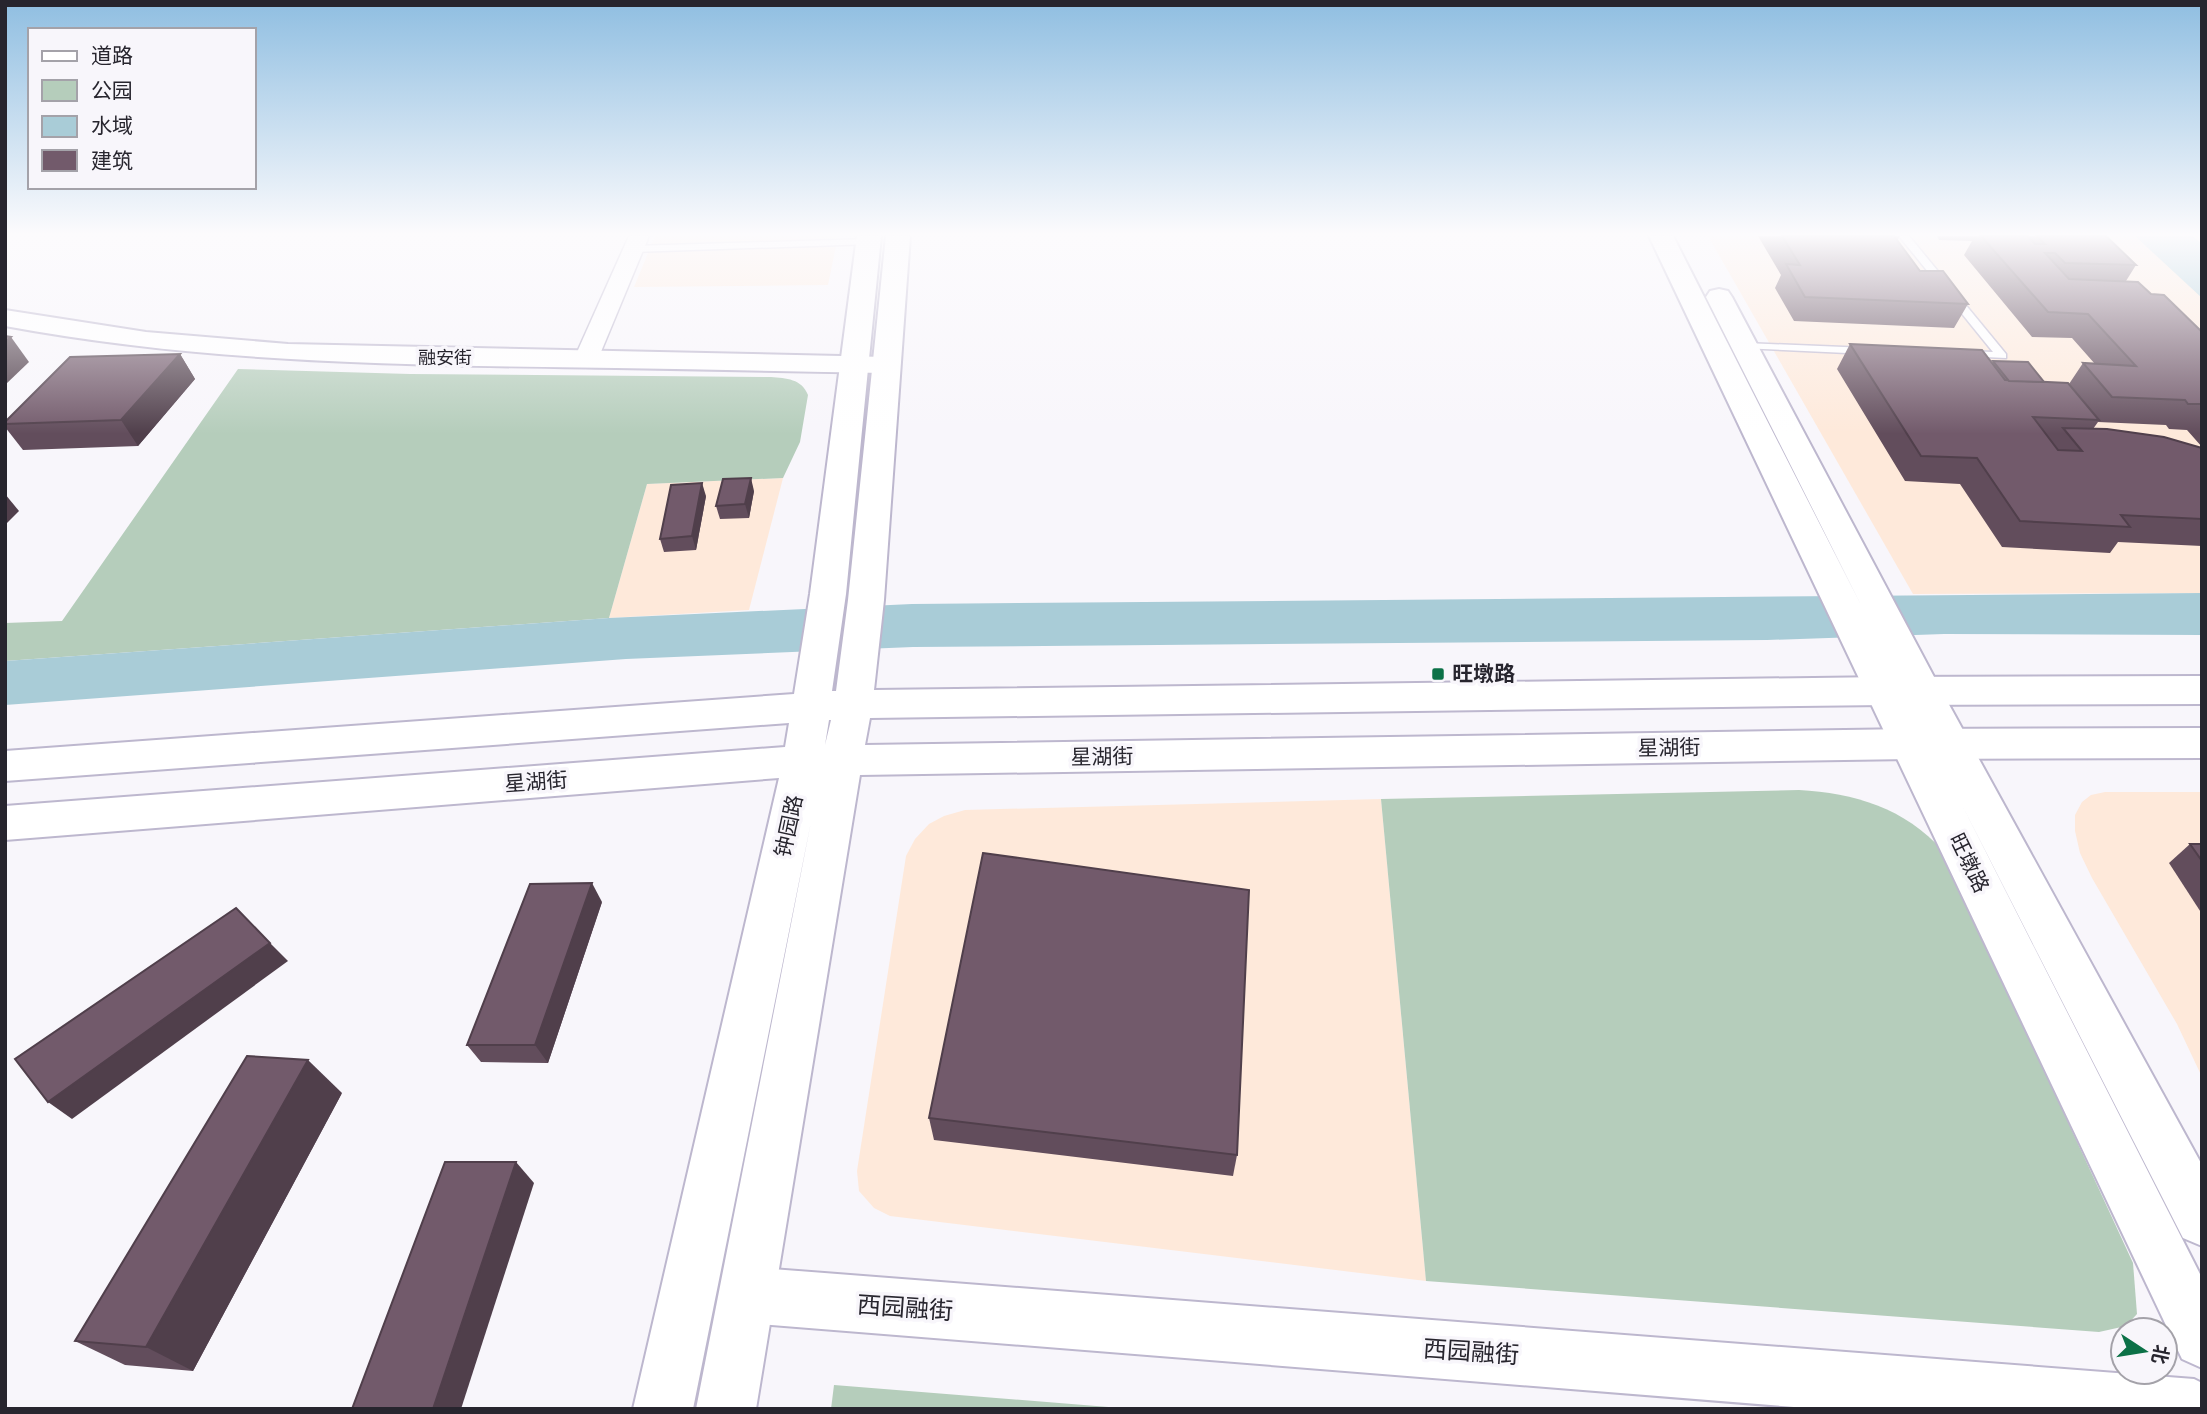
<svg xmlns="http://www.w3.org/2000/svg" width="2207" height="1414" font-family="Arial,'Noto Sans SC',sans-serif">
	<rect width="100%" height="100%" fill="#f8f6fb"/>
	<g fill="#fee9da">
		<path d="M655,236H838L828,285L634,287Z"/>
		<path d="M1708,236H2202V593L1913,594Z"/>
		<path d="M783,478L749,610L609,618L647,484Z"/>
		<path d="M2105,792H2202V1077L2177,1024L2092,878L2080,853L2075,831V815L2082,802L2091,795Z"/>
		<path d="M1381,799L1426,1281L890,1216L874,1208L859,1191L857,1171L906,856L915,839L929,824L944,816L965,810Z"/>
	</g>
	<g fill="#b5cdbb">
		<path d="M238,369L410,374L771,377C786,378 802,379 808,395L800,442L783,478L647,484L609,618L5,661V623L62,621Z"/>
		<path d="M1799,790C1854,793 1905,808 1943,851L2133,1263L2137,1314L2126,1326L2099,1332L1426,1281L1381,799Z"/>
		<path d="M834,1385L1133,1409H831Z"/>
	</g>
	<g fill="#a9ccd7">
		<path d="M2135,236H2193L2202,244V298Z"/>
		<path d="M2202,593V635L1944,634L1767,640L913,647L626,659L5,705V661L609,618L912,604Z"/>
	</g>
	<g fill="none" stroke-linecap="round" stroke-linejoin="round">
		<defs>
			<g id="service">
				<path d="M1899,236H1909L2006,354V358L1963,356L1961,354L1967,351L1993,352Z"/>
				<path d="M868,239L873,242L872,244L633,252L628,249L633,246Z"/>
				<path d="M1745,343L1868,348L1874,351L1868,354L1741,348V344Z"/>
			</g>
			<path id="minor" d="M629,236H649L598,359L594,364H578L574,359Z"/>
			<g id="tertiary">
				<path d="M5,310L146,332L288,344L886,357L896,359L900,365L896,371L886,373C796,372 706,369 616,368C410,365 209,364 5,326Z"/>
				<path d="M747,1267L2194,1379L2202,1383V1409H1819L747,1323L727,1315L719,1295L727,1275Z"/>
			</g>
			<path id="secondary" d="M1649,236H1673L1862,607L1706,297L1710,291L1719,289L1728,291L1732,297L1941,690L2202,1165V1246L2183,1238L1962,805L2202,1278V1368L2182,1359Z"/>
			<path id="primary" d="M857,236H881L846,594L832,691H836L848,600L886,236H910L884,600L874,690L1885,677L2202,676V704L1885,705L870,718L865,745L1911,729L2202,728V758L1911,759L860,775L756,1409H696L811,822L693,1409H633L779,778L5,840V806L785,747L789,723L5,781V751L794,694L810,594ZM829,720H831L825,745Z"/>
		</defs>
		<use href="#service" stroke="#bdb7ce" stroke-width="3"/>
		<use href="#minor" stroke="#bdb7ce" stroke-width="3"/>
		<use href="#tertiary" stroke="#bdb7ce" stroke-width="4"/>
		<use href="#secondary" stroke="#bdb7ce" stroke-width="4"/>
		<use href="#primary" stroke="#bdb7ce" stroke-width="4"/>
		<use href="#service" fill="#fff" fill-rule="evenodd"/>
		<use href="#minor" fill="#fff" fill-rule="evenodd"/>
		<use href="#tertiary" fill="#fff" fill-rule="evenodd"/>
		<use href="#secondary" fill="#fff" fill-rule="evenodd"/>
		<use href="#primary" fill="#fff" fill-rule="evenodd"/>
	</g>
	<g fill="#624d5c">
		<path d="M1758,236H1900L1897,241L1920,271L1968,304L1954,328L1794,321L1775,288L1781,275Z"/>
		<path d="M1937,236H2106L2136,265L2126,281L2151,294L2202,332V447L2187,430L2169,429L2166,425L2098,422L2093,429L2202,448V546L2118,542L2110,553L2002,547L1960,484L1905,481L1837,369L1850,344L1992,363L1993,361L2044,382L2069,384L2083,363L2095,364L2072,338L2032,337L1964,255L1972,241L1939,240Z"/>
		<path d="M180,354L195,379L138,446L23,450L5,427V422Z"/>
		<path d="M754,491L749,518L720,519L716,506Z"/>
		<path d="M706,496L696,550L664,552L660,539Z"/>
		<path d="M2190,844H2202V914L2169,863Z"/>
		<path d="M602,902L548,1063L481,1062L467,1045Z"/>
		<path d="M342,1093L193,1371L125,1365L75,1341Z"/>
		<path d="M929,1118L1237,1155L1233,1176L934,1140Z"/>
	</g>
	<g fill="#503f4b">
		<path d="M11,337L29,362L5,385V342Z"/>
		<path d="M180,354L195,379L138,446L121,420Z"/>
		<path d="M751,478L754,491L749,518L745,504Z"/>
		<path d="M702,483L706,496L696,550L692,536Z"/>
		<path d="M5,494L19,511L5,525Z"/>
		<path d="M592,883L602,902L548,1063L535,1045Z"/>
		<path d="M270,943L288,961L72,1119L48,1102Z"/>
		<path d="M308,1060L342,1093L193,1371L146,1347Z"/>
		<path d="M516,1162L534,1183L461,1409H433Z"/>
	</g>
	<g fill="#725a6b" stroke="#503f4b" stroke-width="2">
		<path d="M1782,236H1894L1920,271H1943L1968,304L1805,297L1786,264L1800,265Z"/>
		<path d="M1981,236H2028L2035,244H2045L2037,236H2106L2136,265L2065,263L2055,253H2045L2069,279L2138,282L2151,294L2164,295L2202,332V404H2188L2185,400L2112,397L2083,363L2136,366L2088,314L2048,312Z"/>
		<path d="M5,336L11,337L5,342Z"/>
		<path d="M1850,344L1982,350L2005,380L2068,383L2099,420L2033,417L2058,450L2082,451L2063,428L2107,429L2164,437L2202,448V519L2121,515L2130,527L2020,521L1977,458L1921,456Z"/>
		<path d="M180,354L121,420L5,424V422L70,357Z"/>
		<path d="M1993,361L2028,362L2044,382L2009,381Z"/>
		<path d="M751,478L745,504L716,506L723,479Z"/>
		<path d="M702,483L692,536L660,539L671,485Z"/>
		<path d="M2190,844H2202V861Z"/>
		<path d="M983,853L1249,890L1237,1155L929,1118Z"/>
		<path d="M592,883L535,1045H467L530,884Z"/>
		<path d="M236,908L270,943L48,1102L15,1059Z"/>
		<path d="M247,1056L308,1060L146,1347L75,1341Z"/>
		<path d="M445,1162H516L433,1409H352Z"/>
	</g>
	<linearGradient id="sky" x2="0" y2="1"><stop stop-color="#8fbee1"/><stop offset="0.54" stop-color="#fcfbfd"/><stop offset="1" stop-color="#fcfbfd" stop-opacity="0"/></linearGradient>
	<rect width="2207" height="434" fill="url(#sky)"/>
	<rect fill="#0c7147" stroke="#f8f6fb" stroke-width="2.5" x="1431" y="667" width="14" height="14" rx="3.5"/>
	<g text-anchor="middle" stroke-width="7" stroke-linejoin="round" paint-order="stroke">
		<g font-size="18" fill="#27252e" stroke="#f8f6fb">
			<text x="445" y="364">融安街</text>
		</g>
		<g font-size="21" font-weight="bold" fill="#27252e" stroke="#f8f6fb" text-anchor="start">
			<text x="1452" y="681">旺墩路</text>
		</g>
		<g font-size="21" fill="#27252e" stroke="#f8f6fb">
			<text transform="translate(1669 748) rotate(-1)" y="7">星湖街</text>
			<text transform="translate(1102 757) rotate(-1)" y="7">星湖街</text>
			<text transform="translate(536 782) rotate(-4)" y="7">星湖街</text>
			<text transform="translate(789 826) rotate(-78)" y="7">钟园路</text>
			<text transform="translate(1969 863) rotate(64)" y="7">旺墩路</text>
		</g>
		<g font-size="24" fill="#27252e" stroke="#f8f6fb">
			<text transform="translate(905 1308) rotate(4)" y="8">西园融街</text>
			<text transform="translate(1471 1352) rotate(4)" y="8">西园融街</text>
		</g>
	</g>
	<rect width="2207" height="1414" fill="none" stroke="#27252e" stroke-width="14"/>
	<rect x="28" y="28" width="228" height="161" fill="#f8f6fb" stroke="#a4a2a9" stroke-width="2"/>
	<rect x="42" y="51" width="35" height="10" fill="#ffffff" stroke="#a4a2a9" stroke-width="2"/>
	<text x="91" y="63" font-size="21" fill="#27252e">道路</text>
	<rect x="42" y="80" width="35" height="21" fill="#b5cdbb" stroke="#a4a2a9" stroke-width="2"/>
	<text x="91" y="98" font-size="21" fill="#27252e">公园</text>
	<rect x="42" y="116" width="35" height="21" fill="#a9ccd7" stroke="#a4a2a9" stroke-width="2"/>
	<text x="91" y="133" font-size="21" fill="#27252e">水域</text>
	<rect x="42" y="150" width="35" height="21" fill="#725a6b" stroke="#a4a2a9" stroke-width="2"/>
	<text x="91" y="168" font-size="21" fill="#27252e">建筑</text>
	<g transform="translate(2144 1351) rotate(102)"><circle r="33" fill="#f8f6fb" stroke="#a4a2a9" stroke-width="2"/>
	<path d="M0-5L12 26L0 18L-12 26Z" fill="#0c7147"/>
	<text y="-10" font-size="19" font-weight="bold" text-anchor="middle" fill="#27252e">北</text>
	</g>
</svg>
